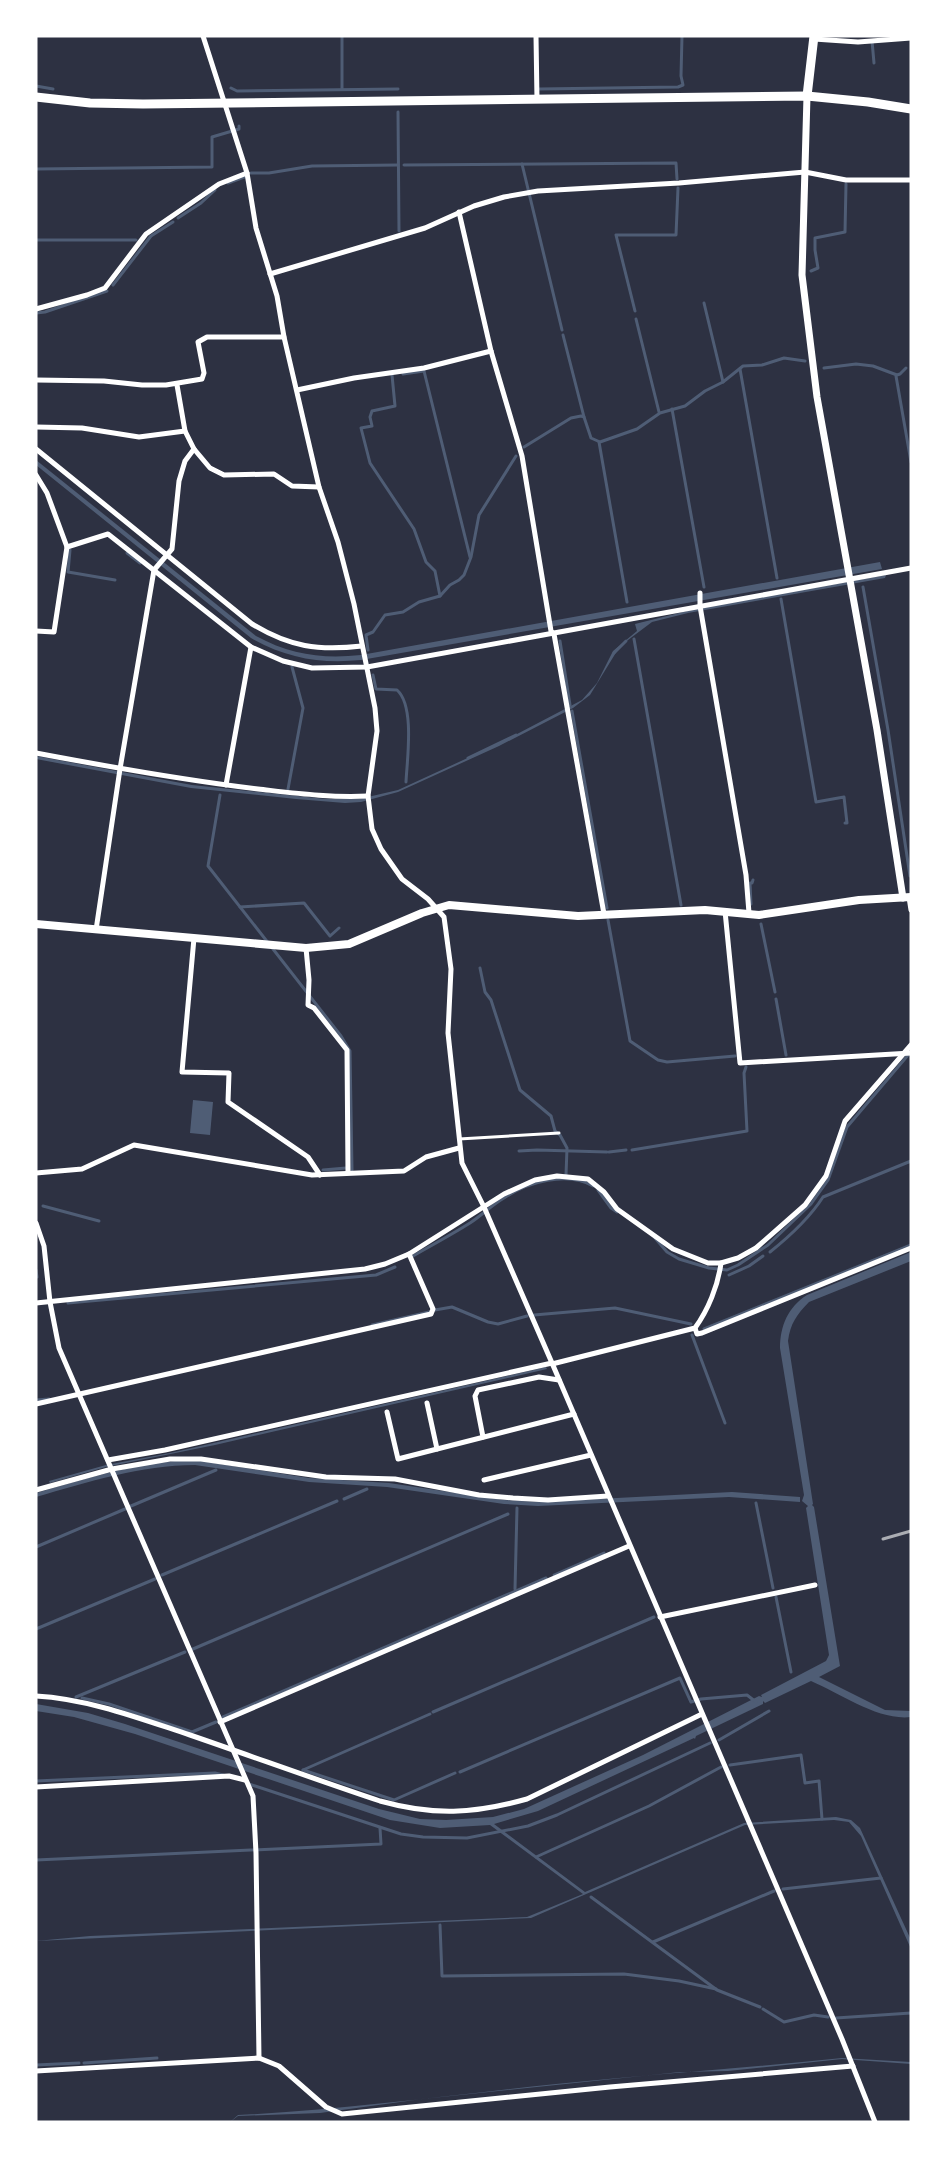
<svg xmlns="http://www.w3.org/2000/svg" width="947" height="2158" font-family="Karla,sans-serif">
	<rect width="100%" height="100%" fill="#2d3142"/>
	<g fill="#4f5d75">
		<path d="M36,460L256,636C291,655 323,659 361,655L880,562L882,569L361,660C320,664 286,658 251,638L36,465Z"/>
		<path d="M886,575L885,578L688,613L652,622L620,646L590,695L573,708L499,746L398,792L361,802L345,803L296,799L191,788L36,759V756L192,785L326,799H359L398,790L498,744L582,700L597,683L613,651L637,631L635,624L695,609Z"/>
		<path d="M193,1100L213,1102L210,1135L190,1133Z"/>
		<path d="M911,1252V1261L809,1302C797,1314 790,1324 788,1341L813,1504L812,1505L814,1507L840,1666L819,1677L885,1710L911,1711V1717C879,1721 841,1694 811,1681L765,1703L763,1701V1704L696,1736L695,1739L694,1738L538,1811L494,1824L585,1892L744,1823L836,1817L851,1820L860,1828L911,1940V1949L861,1836L849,1822L834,1820L745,1825L531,1918L36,1941L90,1936L527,1917L583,1894L490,1825L440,1828L390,1820L135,1734L74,1717L36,1711V1704L88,1713L125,1724L379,1809L420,1819L446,1820L493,1817L524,1809L643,1755L759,1696L762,1697L761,1695L826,1661L829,1655L806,1508L808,1506L802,1501L804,1495L780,1348C780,1326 788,1307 807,1295Z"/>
		<path d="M546,1367L547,1369L215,1445L106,1467L50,1483L49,1481L106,1465L170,1453Z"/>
		<path d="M195,1460L309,1478L389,1483L504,1500L540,1502L732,1492L800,1497V1502L729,1497L538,1506L504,1504L387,1487L309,1482L195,1465C141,1465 88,1482 36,1497V1493C88,1478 141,1461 195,1460Z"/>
		<path d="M842,2058L911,2062V2064L842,2059L728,2071L680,2072L422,2099L320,2113L238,2116L230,2122L238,2115C344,2110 450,2095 556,2084C652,2074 747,2068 842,2058Z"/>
	</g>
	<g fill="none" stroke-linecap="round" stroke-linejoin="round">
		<g stroke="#4f5d75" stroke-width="3">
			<path d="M342,36V89"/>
			<path d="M872,41L874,63"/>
			<path d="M36,86L53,89"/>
			<path d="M231,88L237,91L398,89"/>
			<path d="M539,89L678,87L683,85L681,76L682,36"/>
			<path d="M398,112L399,231"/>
			<path d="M522,164L562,330"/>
			<path d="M404,165L676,163L677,179"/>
			<path d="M36,169L212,167V137L239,129V126"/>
			<path d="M251,173H269L312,166L398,165"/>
			<path d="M228,183L247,176"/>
			<path d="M178,218L201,203L215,190"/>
			<path d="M36,240H136"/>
			<path d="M811,271L818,268L815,250V238L845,232L846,184"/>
			<path d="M113,285L151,236L173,222"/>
			<path d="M704,303L723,382"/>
			<path d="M635,311L616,235H676L678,188"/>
			<path d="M36,313L45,312L107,291"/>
			<path d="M636,319L659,412"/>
			<path d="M563,335L584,417"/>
			<path d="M824,368L856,364L873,366L897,375L900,374L906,368"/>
			<path d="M740,369L777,578"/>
			<path d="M403,374L424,371L470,557"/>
			<path d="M392,375L395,406L372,411L370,417L372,426L361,428L370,463L414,529L426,562L435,571L440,596"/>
			<path d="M896,376L911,462"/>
			<path d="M672,409L704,587"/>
			<path d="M599,442L627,602"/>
			<path d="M524,447L571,418L581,416L584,417L591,438L600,442L637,429L660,413L685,406L705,391L723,382L743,366L762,365L784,358L805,361"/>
			<path d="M70,550L68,572L115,580"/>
			<path d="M127,553L140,563"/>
			<path d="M863,587L888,730L910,876"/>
			<path d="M781,599L816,802L844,797L847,823H845"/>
			<path d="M634,639L681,905"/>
			<path d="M560,641L570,705"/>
			<path d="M368,650L366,635L373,632L385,615L403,612L419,602L440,596L450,585L459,580L464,575L471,557L479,515L516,456"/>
			<path d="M614,653L626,641"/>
			<path d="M373,675L376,689L397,690C415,706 407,760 406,782"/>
			<path d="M572,711L607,908"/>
			<path d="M468,758L516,735"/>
			<path d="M288,789L303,708L292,667"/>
			<path d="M220,795L208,866L341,1036L350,1051L352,1170"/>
			<path d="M751,904L750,883H752L753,880"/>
			<path d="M240,907L304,903L330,936L339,928"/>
			<path d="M608,920L630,1041L658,1060L667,1062L735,1056"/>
			<path d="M761,924L775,992"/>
			<path d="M480,968L485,992L491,1000L520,1090L551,1116L555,1131L560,1135L567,1148L566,1175"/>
			<path d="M776,999L786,1055"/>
			<path d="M632,1150L747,1131L744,1073L746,1067"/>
			<path d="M519,1151L537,1150L607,1152"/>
			<path d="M609,1152L626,1150"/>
			<path d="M323,1170L346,1168"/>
			<path d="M598,1190L611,1208L617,1212"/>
			<path d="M43,1206L99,1221"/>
			<path d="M655,1238L667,1252L679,1259L709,1268L727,1270L738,1265L768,1245L811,1204L828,1180L847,1127L909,1054"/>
			<path d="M770,1252C790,1236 809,1219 823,1197L911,1161"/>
			<path d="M413,1256C432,1245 451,1235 470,1223C482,1215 492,1205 504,1198C528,1182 567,1171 593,1186"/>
			<path d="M36,1270L37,1277"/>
			<path d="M729,1275L749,1266L763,1256"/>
			<path d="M68,1303L376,1275L395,1267"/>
			<path d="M435,1310L452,1307L488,1322L498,1324L527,1316"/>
			<path d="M534,1315L615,1308L691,1324"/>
			<path d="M372,1325L429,1312"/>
			<path d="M704,1329L911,1245"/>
			<path d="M692,1335L725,1423"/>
			<path d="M36,1400L49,1399"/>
			<path d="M344,1499L367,1489"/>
			<path d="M756,1503L773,1588"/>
			<path d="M131,1506L216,1470"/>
			<path d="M36,1547L125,1509"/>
			<path d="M162,1575L337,1501"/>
			<path d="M554,1575L604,1553"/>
			<path d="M515,1589L517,1508"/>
			<path d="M776,1597L791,1672"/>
			<path d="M36,1629L155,1579"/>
			<path d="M193,1649L508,1514"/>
			<path d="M76,1697L185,1652"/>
			<path d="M82,1698L109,1704L192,1732L216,1722"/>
			<path d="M433,1712L654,1617"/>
			<path d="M223,1717L546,1578"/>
			<path d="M719,1740L769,1711"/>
			<path d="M730,1765L801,1755L805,1783L819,1781L822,1819"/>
			<path d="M303,1770L394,1800L455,1773"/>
			<path d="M303,1770L430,1714"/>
			<path d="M460,1772L680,1678L691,1702L701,1699L747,1695L756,1702"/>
			<path d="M36,1781L215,1773L223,1775"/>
			<path d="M249,1784L401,1834L423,1837L467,1838L528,1826L557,1815L710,1743"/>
			<path d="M536,1857L649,1806L721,1767"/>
			<path d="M36,1860L381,1844L380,1828"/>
			<path d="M783,1889L881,1878"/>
			<path d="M591,1897L717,1990L760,2007"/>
			<path d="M440,1925L442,1976L624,1974L679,1981L716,1989"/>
			<path d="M653,1942L774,1891"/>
			<path d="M763,2009L784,2022L814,2015L828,2017"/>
			<path d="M836,2018L911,2013"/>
			<path d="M84,2063L157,2058"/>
			<path d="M36,2065L79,2063"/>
		</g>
		<path stroke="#fff" stroke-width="3" d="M459,1139L559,1133"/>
		<g stroke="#fff" stroke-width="5">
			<path d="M203,36L247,173L256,228L277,296L284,337L319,487L338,542L354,604L375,708L377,731L368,796L372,829L381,849L402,879L428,899L444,917L451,969L448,1033L462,1163L484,1207L552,1363L842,2039L875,2122"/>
			<path d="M536,36L537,100"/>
			<path d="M814,39L858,42L911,38"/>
			<path d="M459,212L491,351L522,456L551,631L554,634L604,914"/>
			<path d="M270,274L425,228L474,206L504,197L538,191L679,183L805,172L846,180H911"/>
			<path d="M36,309L87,295L105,288L146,234L219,184L247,173"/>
			<path d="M36,380L104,381L142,385H166L202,379L204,373L198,342L207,337H284"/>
			<path d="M177,385L185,431L194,449L210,468L224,475L274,474L292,486L319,487"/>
			<path d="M297,390L354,378L424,368L491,351"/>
			<path d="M36,427L82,428L139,437L185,431"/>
			<path d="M36,449L252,624C290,647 318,651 362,646"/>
			<path d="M36,475L47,493L67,547"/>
			<path d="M700,593V606L746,875L749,913"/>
			<path d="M36,631L54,632L67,547L108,534L251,647L283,661L312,668L367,667L911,568"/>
			<path d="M36,753C110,767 183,780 258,789C294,793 331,798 368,796"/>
			<path d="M226,785L251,647"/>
			<path d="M909,897L911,910"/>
			<path d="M725,911L740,1063L911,1053"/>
			<path d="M96,930L120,769L154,570L172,549L179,481L185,461L194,449"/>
			<path d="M194,938L182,1072L229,1073L228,1102L308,1157L320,1175"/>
			<path d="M306,948L309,980L308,1005L314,1008L347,1050L348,1172"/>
			<path d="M36,1173L82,1169L134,1145L312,1175L404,1171L426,1157L459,1148"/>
			<path d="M36,1223L44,1246L50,1302L59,1348L253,1796L256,1853L259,2058"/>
			<path d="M36,1303L365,1269L385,1264L409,1254L504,1194L535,1180L557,1176L588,1179L604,1192L617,1209L673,1249L708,1263H721L738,1258L756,1248L805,1205L826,1176L845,1121L911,1045"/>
			<path d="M695,1328L697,1334L702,1333L911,1248"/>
			<path d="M552,1364L695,1328C708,1310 718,1286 721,1263"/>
			<path d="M427,1403L437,1449"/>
			<path d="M36,1404L431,1314L433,1309L409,1254"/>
			<path d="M387,1412L398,1459L574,1414"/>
			<path d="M483,1437L475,1396L478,1390L539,1377L559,1380"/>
			<path d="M108,1460L165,1450L552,1363"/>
			<path d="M484,1480L591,1455"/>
			<path d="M36,1490L112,1469L170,1459H201L326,1477L395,1479L479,1495L513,1498L548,1500L608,1496"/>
			<path d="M660,1617L815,1585"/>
			<path d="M36,1696C89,1699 141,1719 190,1735C254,1757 317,1780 380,1801C434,1816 473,1814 527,1799L702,1714"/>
			<path d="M220,1722L629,1546"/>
			<path d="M36,1787L229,1776L245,1780"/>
			<path d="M36,2071L259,2058L279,2066L326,2107L342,2114L610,2087L853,2066"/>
		</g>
		<path stroke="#fff" stroke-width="7" d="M807,96L802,275L817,397L877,730L903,898"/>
		<path stroke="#fff" stroke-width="8" d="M36,924L306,948L349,944L422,913L449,905L578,916L705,910L759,915L859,900L911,897"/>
		<path stroke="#fff" stroke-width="9" d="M807,96L814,36"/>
		<path stroke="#fff" stroke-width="9" d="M36,97L90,103L143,104L807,96L868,102L911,109"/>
		<path stroke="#abadb3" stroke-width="3" d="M883,1539L911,1531"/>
	</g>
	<rect width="947" height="2158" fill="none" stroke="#ffffff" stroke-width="75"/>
</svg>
